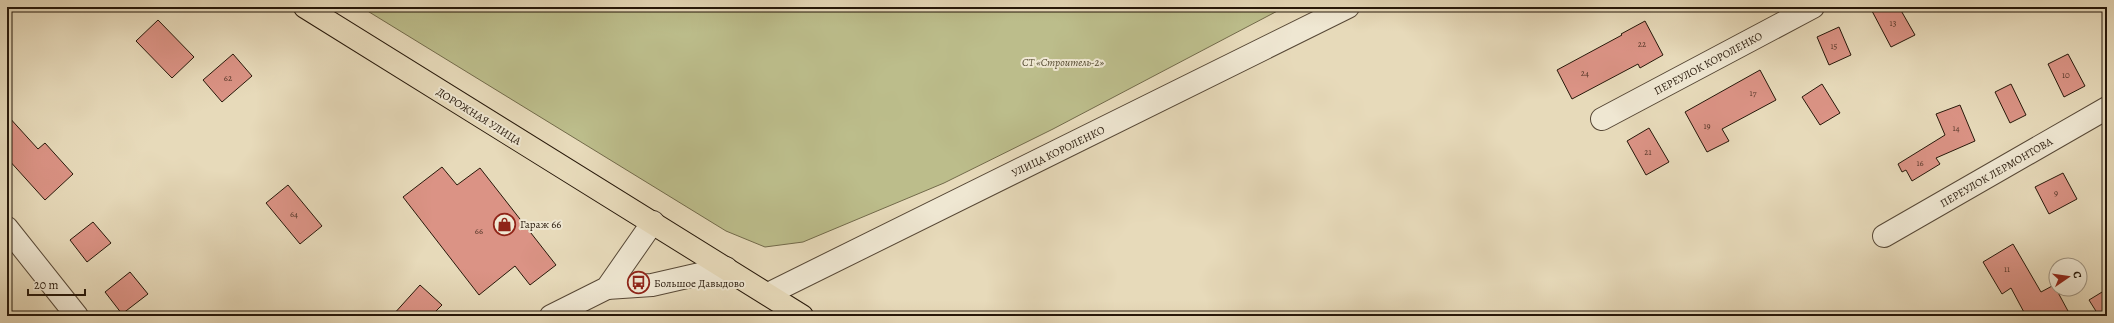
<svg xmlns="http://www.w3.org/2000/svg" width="2114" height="323" font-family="Alegreya,serif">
	<rect width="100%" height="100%" fill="#e7daba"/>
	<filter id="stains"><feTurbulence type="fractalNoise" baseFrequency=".005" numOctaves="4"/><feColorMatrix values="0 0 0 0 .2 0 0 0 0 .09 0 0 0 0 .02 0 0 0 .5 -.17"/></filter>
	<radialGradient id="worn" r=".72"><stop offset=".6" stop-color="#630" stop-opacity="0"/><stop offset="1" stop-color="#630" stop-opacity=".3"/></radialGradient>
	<path fill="#bcbd8b" stroke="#726a4a" d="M361,7H1285L1053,129L944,183L803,242L765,247L726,231Z"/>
	<g fill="#db9385" stroke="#27180a">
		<path d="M1880,7H1899L1915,35L1891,47L1872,11Z"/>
		<path d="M158,20L194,57L172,78L136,41Z"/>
		<path d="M1645,21L1663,55L1640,68L1638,64L1572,99L1557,70L1622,35L1621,34Z"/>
		<path d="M1839,27L1851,55L1829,65L1817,37Z"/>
		<path d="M233,54L252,76L222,102L203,80Z"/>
		<path d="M2068,54L2085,86L2064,97L2048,64Z"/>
		<path d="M1760,70L1776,100L1722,129L1729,141L1707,152L1685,112Z"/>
		<path d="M1822,84L1840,113L1820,125L1802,97Z"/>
		<path d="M2011,84L2026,115L2010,123L1995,92Z"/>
		<path d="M1960,105L1975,141L1936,158L1940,164L1912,181L1906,170L1902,172L1898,164L1945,135L1936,114Z"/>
		<path d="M7,115L38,149L45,143L73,174L45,200L7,158Z"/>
		<path d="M1649,128L1669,162L1646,175L1627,141Z"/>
		<path d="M442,167L457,185L480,168L556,265L530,285L515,266L479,295L403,197Z"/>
		<path d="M2063,173L2077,199L2049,214L2035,187Z"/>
		<path d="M288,185L322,226L300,244L266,203Z"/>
		<path d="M93,222L111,243L87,262L70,240Z"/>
		<path d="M2013,244L2041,292L2054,285L2068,311L2059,316H2026L2011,288L2002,294L1983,262Z"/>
		<path d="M130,272L148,294L122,314L105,292Z"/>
		<path d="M420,285L442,305L431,316H392Z"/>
		<path d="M2107,289V316H2099L2089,300Z"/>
	</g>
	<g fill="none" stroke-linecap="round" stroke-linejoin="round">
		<defs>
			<g id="minor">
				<path d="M1602,119L1813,7"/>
				<path d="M7,228L77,316"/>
				<path d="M1884,236L2107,108"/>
				<path d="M607,288L652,285L726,268"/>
				<path d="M551,316L607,288L653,222"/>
			</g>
			<path id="tertiary" d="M768,294L1348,7"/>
			<path id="primary" d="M305,7L802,316"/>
		</defs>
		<use href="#minor" stroke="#574836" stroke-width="24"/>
		<use href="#tertiary" stroke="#574836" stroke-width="24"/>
		<use href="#primary" stroke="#27180a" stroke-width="24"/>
		<use href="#minor" stroke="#efe7d2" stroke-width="22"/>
		<use href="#tertiary" stroke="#efe7d2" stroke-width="22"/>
		<use href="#primary" stroke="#e7daba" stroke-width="22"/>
	</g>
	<defs>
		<symbol id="shop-ring" viewBox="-11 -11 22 22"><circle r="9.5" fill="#efe7d2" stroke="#8f2418" stroke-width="1.5"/><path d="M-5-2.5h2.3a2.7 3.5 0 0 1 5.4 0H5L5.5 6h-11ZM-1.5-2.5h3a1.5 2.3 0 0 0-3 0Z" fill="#8f2418"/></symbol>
		<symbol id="bus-ring" viewBox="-11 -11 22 22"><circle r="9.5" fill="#efe7d2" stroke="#8f2418" stroke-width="1.5"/><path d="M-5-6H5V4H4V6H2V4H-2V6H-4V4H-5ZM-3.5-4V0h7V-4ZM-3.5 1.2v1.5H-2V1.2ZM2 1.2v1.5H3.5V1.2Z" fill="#8f2418"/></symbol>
	</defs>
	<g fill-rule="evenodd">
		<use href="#shop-ring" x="492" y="212" width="25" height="25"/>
		<use href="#bus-ring" x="626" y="270" width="25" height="25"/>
	</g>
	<g text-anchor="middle" stroke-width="4" stroke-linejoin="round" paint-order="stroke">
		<g font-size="9" fill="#543729">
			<text x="1893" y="26">13</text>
			<text x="1642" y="47">22</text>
			<text x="1834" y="49">15</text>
			<text x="1585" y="76">24</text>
			<text x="2066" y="78">10</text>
			<text x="228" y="81">62</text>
			<text x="1753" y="96">17</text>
			<text x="1707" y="129">19</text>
			<text x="1956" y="131">14</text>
			<text x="1648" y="155">21</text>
			<text x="1920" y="166">16</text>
			<text x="2056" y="196">9</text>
			<text x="294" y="217">64</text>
			<text x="479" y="234">66</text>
			<text x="2007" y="272">11</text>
		</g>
		<g font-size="11" font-style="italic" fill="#544a31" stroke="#efe7d2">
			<text x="1063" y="66">СТ «Строитель-2»</text>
		</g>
		<g font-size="11" fill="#27180a" stroke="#efe7d2">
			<text transform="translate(1708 63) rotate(-28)" y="4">ПЕРЕУЛОК КОРОЛЕНКО</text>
			<text transform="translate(479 116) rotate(32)" y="4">ДОРОЖНАЯ УЛИЦА</text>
			<text transform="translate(1058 151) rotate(-26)" y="4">УЛИЦА КОРОЛЕНКО</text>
			<text transform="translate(1996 172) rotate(-30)" y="4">ПЕРЕУЛОК ЛЕРМОНТОВА</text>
		</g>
		<g font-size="11" fill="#27180a" stroke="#efe7d2" text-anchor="start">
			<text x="520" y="228">Гараж 66</text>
			<text x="654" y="287">Большое Давыдово</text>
		</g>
	</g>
	<rect width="2114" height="323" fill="none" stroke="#e7daba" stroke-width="24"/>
	<rect x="8" y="8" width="2098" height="307" fill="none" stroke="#27180a" stroke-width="2"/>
	<rect x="12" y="12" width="2090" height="299" fill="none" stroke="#27180a"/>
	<g transform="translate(2068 277) rotate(77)"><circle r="19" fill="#efe7d2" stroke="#9f9482"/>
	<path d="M0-3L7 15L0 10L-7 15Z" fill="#8f2418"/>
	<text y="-6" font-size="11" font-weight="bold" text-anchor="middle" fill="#27180a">С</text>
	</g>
	<path d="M28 289v6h57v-6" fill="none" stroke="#27180a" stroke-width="2"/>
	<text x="34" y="289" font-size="12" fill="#27180a" stroke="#efe7d2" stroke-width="3" paint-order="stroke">20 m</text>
	<rect width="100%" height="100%" filter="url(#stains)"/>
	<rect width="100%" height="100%" fill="url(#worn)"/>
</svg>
